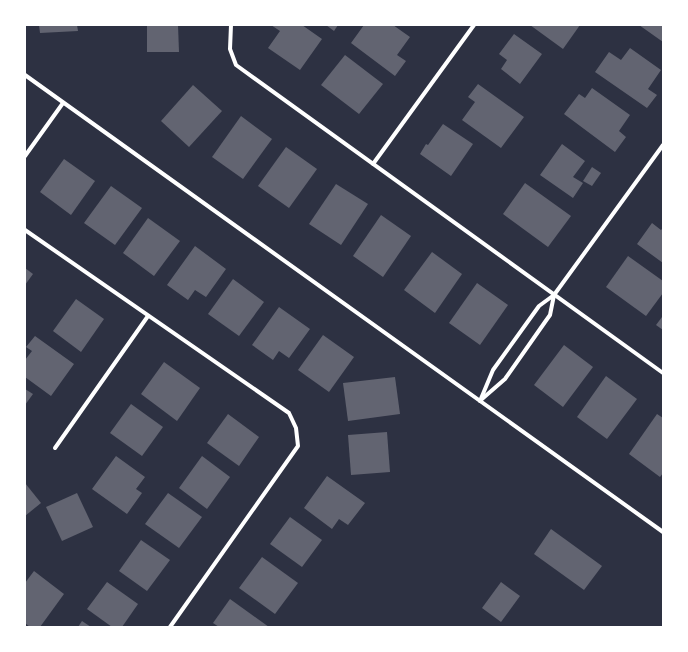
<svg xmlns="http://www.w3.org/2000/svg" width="688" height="652" font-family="Poppins,sans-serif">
	<rect width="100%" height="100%" fill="#2d3142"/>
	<g fill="#626471">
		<path d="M39,25H77L78,31L40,33Z"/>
		<path d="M147,25H178L179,52H147Z"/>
		<path d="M271,25H302L322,39L300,70L268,48L280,31Z"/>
		<path d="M326,25H338L334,31Z"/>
		<path d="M364,25H393L410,37L397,55L406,61L395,76L351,43Z"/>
		<path d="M530,25H580L563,49Z"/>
		<path d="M639,25H663V42Z"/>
		<path d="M514,34L542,54L520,84L501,69L507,60L499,54Z"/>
		<path d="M630,48L661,70L648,89L657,95L647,108L595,72L609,52L621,60Z"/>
		<path d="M345,55L383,84L359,114L321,85Z"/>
		<path d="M478,84L524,117L501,148L462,120L475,102L468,97Z"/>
		<path d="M193,85L222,111L189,147L161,121Z"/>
		<path d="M592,88L630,115L619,131L626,137L615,152L564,114L579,94L585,98Z"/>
		<path d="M241,116L272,139L243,179L212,157Z"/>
		<path d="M443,124L473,144L451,176L420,154L426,144L428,145Z"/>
		<path d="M562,144L585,161L573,177L583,183L573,198L540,175Z"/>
		<path d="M286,147L317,169L289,208L258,186Z"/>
		<path d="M64,159L95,181L71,215L40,192Z"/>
		<path d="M592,167L601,173L592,186L583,181Z"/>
		<path d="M525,183L571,216L548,247L503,214Z"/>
		<path d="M336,184L368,204L341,245L309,224Z"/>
		<path d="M111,186L142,208L115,245L84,223Z"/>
		<path d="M381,215L411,236L383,277L353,256Z"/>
		<path d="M148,218L180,241L154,276L123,253Z"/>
		<path d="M652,223L661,230L663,228V263L637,244Z"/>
		<path d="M195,246L226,269L206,297L195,290L188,300L167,285Z"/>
		<path d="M432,252L462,274L435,313L404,290Z"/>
		<path d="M628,256L663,281V293L646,316L606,287Z"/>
		<path d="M25,268L33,274L25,285Z"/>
		<path d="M233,279L264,302L239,336L208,314Z"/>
		<path d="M477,283L508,305L480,345L449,323Z"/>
		<path d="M76,299L104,319L81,352L53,331Z"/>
		<path d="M279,307L310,329L289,358L279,351L273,360L252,345Z"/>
		<path d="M662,317L663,318V330L656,325Z"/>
		<path d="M323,335L354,357L329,392L298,370Z"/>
		<path d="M35,336L74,364L51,396L25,377V360L32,351L26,347Z"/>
		<path d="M564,345L593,367L563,407L534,385Z"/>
		<path d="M164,362L200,388L177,421L141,394Z"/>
		<path d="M606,376L637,399L607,439L577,417Z"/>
		<path d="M395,377L400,414L348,421L343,383Z"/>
		<path d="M25,389L33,394L25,405Z"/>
		<path d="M131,404L163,427L142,456L110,433Z"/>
		<path d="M228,414L259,437L239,466L207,443Z"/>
		<path d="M657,414L663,418V473L660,477L629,454Z"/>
		<path d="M387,432L390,472L351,475L348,435Z"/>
		<path d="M116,456L145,477L136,489L142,493L127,514L92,489Z"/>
		<path d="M202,456L230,477L207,509L179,488Z"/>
		<path d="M327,476L365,503L348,525L339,519L332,529L304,508Z"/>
		<path d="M25,483L41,503L25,516Z"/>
		<path d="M77,493L93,527L62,541L46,507Z"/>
		<path d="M168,493L202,517L179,548L145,524Z"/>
		<path d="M290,517L322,540L302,567L270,544Z"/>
		<path d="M551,529L602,566L584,590L534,554Z"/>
		<path d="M141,540L170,560L147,591L119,571Z"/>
		<path d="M262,557L298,583L275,614L239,588Z"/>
		<path d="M34,571L64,594L40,627H30L25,623V583Z"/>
		<path d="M107,582L138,604L122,627H112L87,609Z"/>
		<path d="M501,582L520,596L501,622L482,608Z"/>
		<path d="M230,599L269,627H219L213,623Z"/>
		<path d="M82,621L91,627H78Z"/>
	</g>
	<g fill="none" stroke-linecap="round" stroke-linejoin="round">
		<g stroke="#fff" stroke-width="4">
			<path d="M231,25L230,49L236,65L663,373"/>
			<path d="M25,75L663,532"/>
			<path d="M25,156L63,103"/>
			<path d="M373,164L474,25"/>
			<path d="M25,230L289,413L296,428L298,446L170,627"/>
			<path d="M482,399L505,379L545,322L550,315L554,295"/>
			<path d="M480,401L493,370L539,306L554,295L663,145"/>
			<path d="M55,448L148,316"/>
		</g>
	</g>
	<rect width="688" height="652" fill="none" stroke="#ffffff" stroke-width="52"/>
</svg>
